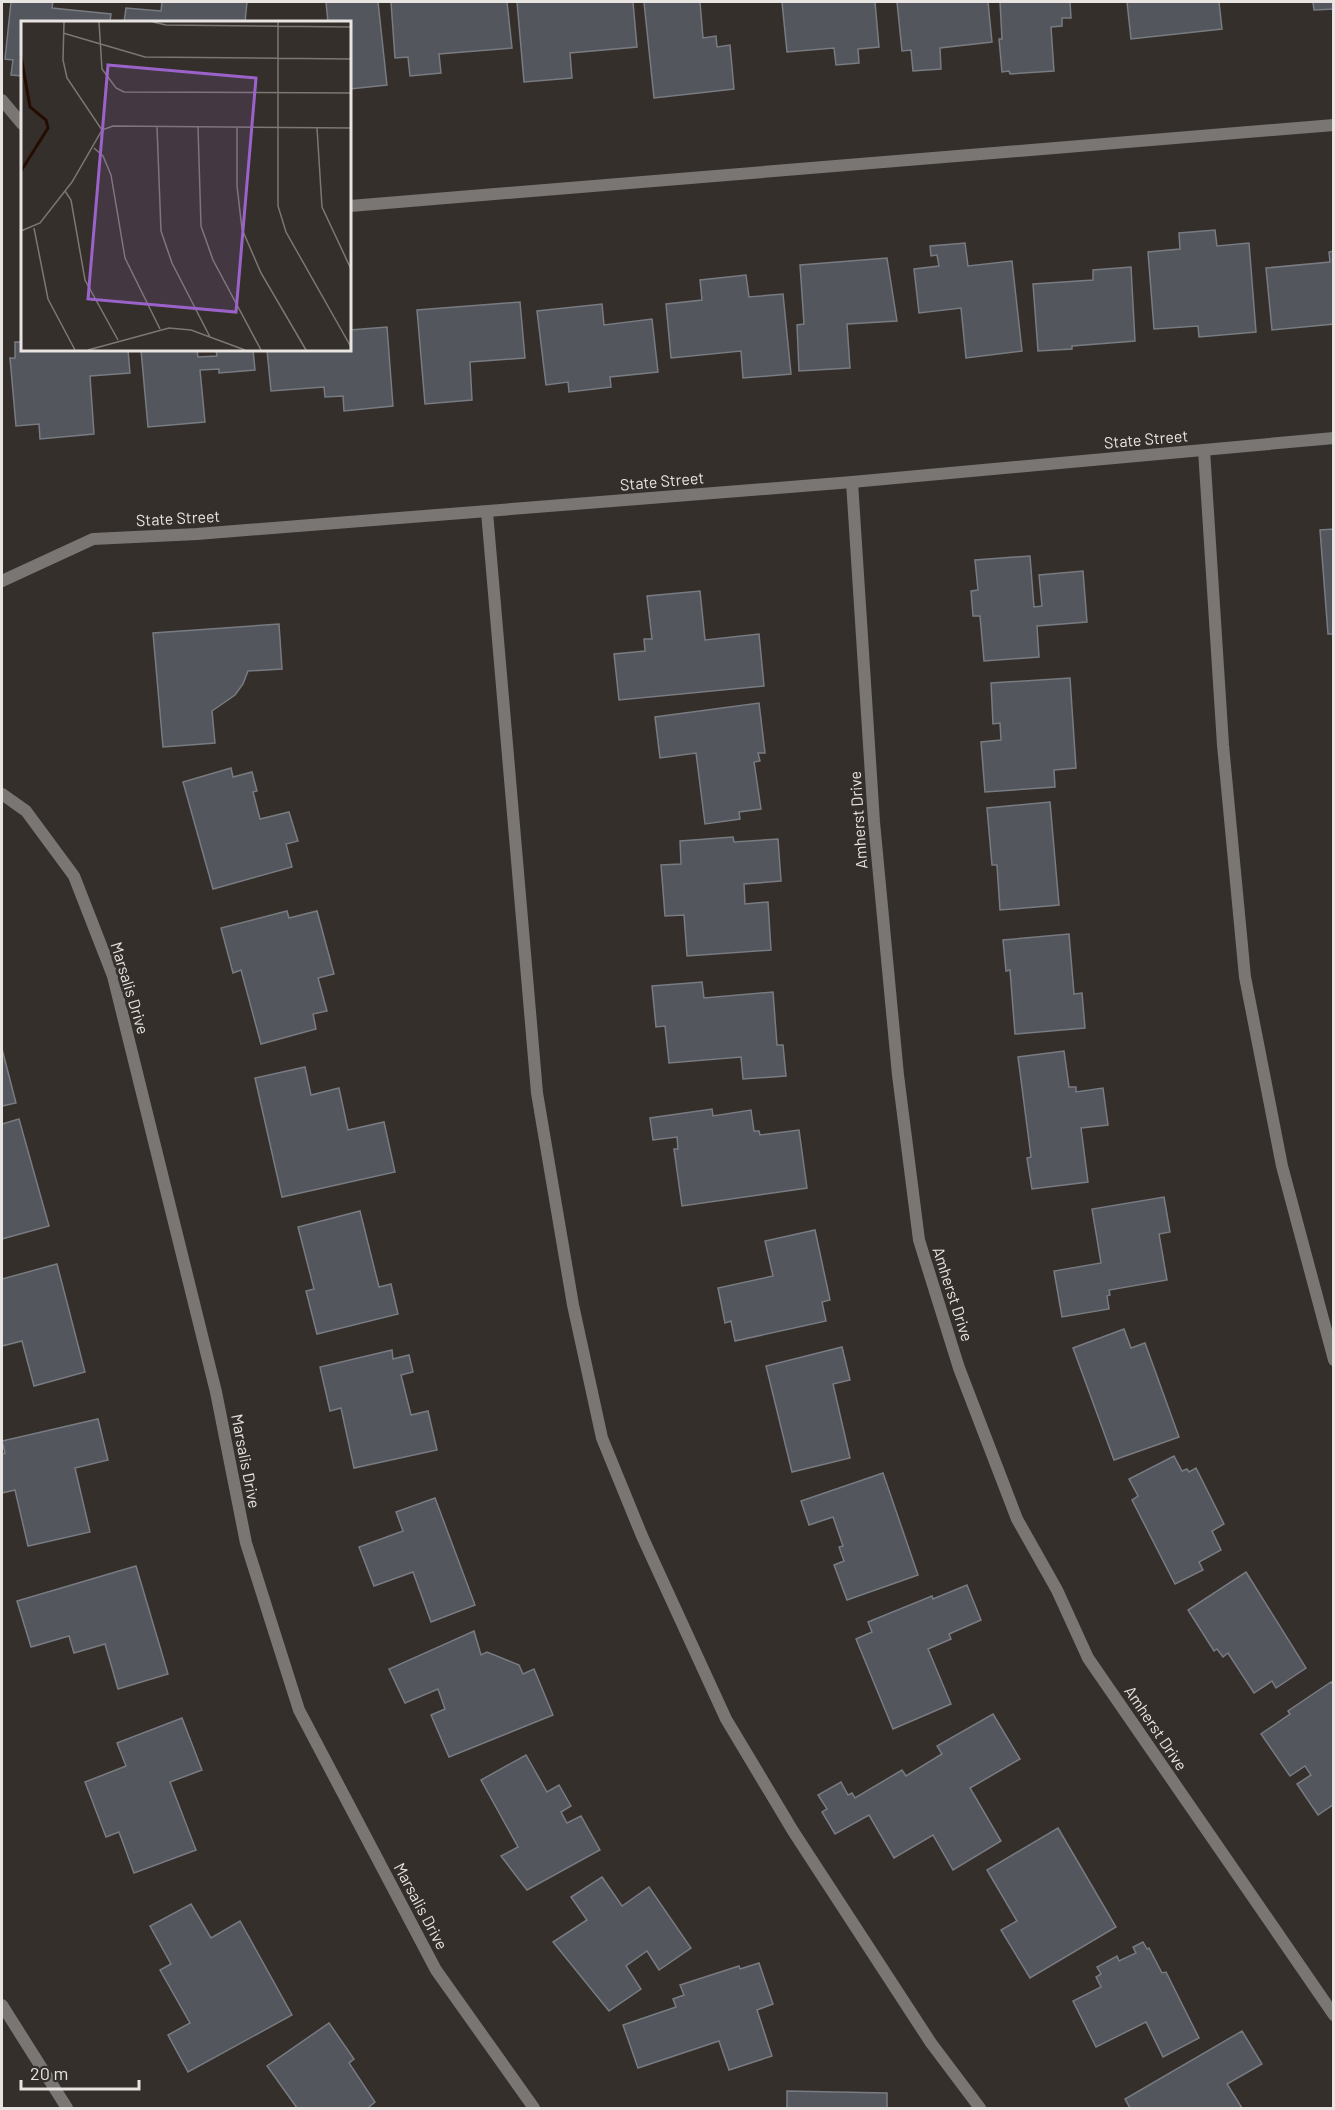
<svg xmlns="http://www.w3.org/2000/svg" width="1335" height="2110" font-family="Barlow,sans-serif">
	<rect width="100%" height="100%" fill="#342f2b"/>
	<g fill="#53565c" stroke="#787b81" stroke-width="1.5">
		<path d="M11,2H53L52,8L111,14L110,22H22V76L11,75L13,60L5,59Z"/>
		<path d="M162,2H247L245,22H124L126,8L161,11Z"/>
		<path d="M326,2H378L387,85L350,89V22H328Z"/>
		<path d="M391,2H507L512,48L439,54L441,73L410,76L408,57L395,58Z"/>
		<path d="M517,2H633L637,47L570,53L572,78L524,82Z"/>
		<path d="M644,2H700L703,38L716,36L717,47L730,45L734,89L654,98Z"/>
		<path d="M782,2H875L879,47L858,49L859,63L836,65L834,48L787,52Z"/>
		<path d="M897,2H988L992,42L940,48L941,69L913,71L911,50L902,51Z"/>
		<path d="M1000,2H1076H1070L1071,18H1062V26L1051,27L1054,71L1010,74L1009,71L1002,72L999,39H1002Z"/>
		<path d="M1127,2H1219L1222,29L1131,39Z"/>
		<path d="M1313,2H1334V9L1314,10Z"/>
		<path d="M1215,230L1217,246L1249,243L1256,332L1199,337L1198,326L1154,329L1148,252L1180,249L1179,233Z"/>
		<path d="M965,243L968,266L1012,261L1022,351L966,358L961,308L919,313L914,269L939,266L937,255L931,256L930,246Z"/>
		<path d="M1334,251V324L1272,330L1266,268L1330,262L1329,252Z"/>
		<path d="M887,258L897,321L847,324L850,368L799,371L797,325L804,324L800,265Z"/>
		<path d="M1131,267L1135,341L1072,346V349L1038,351L1033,284L1093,280V270Z"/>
		<path d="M746,275L749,297L783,294L791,374L743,378L741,351L671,358L666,304L702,300L700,280Z"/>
		<path d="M520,302L525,358L470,362L472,400L425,404L417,310Z"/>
		<path d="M602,304L604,325L652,319L658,372L610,377L611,387L569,392L568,382L546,385L537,311Z"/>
		<path d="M387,327L393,406L344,411L343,396L325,397L324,387L271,391L267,350H350V330Z"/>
		<path d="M15,342H22V350H128L130,373L90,376L94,434L40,439L39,424L16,426L10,358H15Z"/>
		<path d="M141,350H197L198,357L217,356L216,350H253L255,370L219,373V369L200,370L205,422L148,427Z"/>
		<path d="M1334,529V634H1328L1320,530Z"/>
		<path d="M1030,556L1034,607L1042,606L1039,575L1083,571L1087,622L1037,626L1039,657L984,661L980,616H973L971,591L978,590L975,560Z"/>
		<path d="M700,591L705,640L759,634L764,686L619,700L614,654L645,651L644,639H652L647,596Z"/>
		<path d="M279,624L282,669L248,671L243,684L235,695L212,711L215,743L163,747L153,633Z"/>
		<path d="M1070,678L1076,768L1054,770L1055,787L985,792L981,742L1001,740L1000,723L993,724L991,683Z"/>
		<path d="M759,703L765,753H758L760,761L754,762L761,809L739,812L740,819L705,824L696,753L660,758L655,717Z"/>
		<path d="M231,768L233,777L252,772L257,791L253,792L260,819L289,812L298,841L286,844L292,867L213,889L183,782Z"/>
		<path d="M1050,802L1059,905L1000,910L997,865H992L987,808Z"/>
		<path d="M733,837L734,842L778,839L781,881L744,884L745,904L768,902L771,950L687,956L684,915L665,916L661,865L681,864L680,841Z"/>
		<path d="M287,911L289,918L317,911L334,974L318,978L327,1011L313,1014L316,1029L261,1044L241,970L233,973L221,928Z"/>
		<path d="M1069,934L1074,994L1082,993L1085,1028L1015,1034L1010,970L1006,971L1003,940Z"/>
		<path d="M702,982L704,998L773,992L777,1045H783L786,1076L743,1079L741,1057L669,1063L665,1026L656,1027L652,986Z"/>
		<path d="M2,1049L16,1103L2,1106Z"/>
		<path d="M1064,1051L1069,1087H1076V1092L1103,1088L1108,1125L1081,1128L1088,1182L1032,1189L1027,1158L1031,1157L1018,1057Z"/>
		<path d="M305,1067L311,1095L339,1088L348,1130L384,1122L395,1172L282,1197L255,1078Z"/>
		<path d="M712,1109L713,1116L751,1110L754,1131H759L760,1135L799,1130L807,1188L682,1206L674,1149H678L677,1137L653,1140L650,1118Z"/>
		<path d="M19,1119L49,1226L2,1239V1124Z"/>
		<path d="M1164,1197L1170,1232L1159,1234L1167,1280L1109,1290L1110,1295L1107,1296L1109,1309L1062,1317L1054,1271L1101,1263L1092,1209Z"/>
		<path d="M360,1211L379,1287L391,1284L398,1314L317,1334L306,1291L314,1289L298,1227Z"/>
		<path d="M815,1230L830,1300L822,1302L826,1321L735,1341L731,1321L725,1323L718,1288L773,1276L765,1241Z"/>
		<path d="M57,1264L85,1372L34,1386L22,1341L2,1346V1279Z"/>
		<path d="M1124,1329L1131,1348L1145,1343L1179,1437L1114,1460L1073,1348Z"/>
		<path d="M842,1347L850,1380L833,1384L850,1458L792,1472L766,1366Z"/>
		<path d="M392,1350L393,1359L409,1355L413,1372L401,1375L411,1415L428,1411L437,1450L354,1468L341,1408L330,1411L320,1367Z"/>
		<path d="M98,1419L108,1460L75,1468L90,1532L28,1546L15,1490L2,1493V1454L5,1453L2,1441Z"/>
		<path d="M1174,1456L1182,1471L1187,1469L1189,1472L1196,1468L1224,1524L1212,1531L1221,1550L1199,1562L1203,1570L1175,1584L1132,1500L1138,1496L1129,1479Z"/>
		<path d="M883,1473L918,1575L847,1600L834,1565L844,1561L839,1547L843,1546L833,1517L809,1525L801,1501Z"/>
		<path d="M435,1498L475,1605L431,1622L413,1572L374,1586L359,1547L403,1531L396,1512Z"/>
		<path d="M136,1566L168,1674L118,1689L105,1644L74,1653L69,1636L31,1647L17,1601Z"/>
		<path d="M1246,1572L1306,1668L1276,1688L1272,1681L1254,1693L1228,1653L1223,1657L1217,1649L1214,1651L1188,1610Z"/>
		<path d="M967,1585L981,1620L949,1634L951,1639L928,1649L951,1704L893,1729L856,1639L872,1632L868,1622L932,1596L933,1599Z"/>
		<path d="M474,1631L481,1655L487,1652L519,1665L523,1674L534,1669L553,1715L449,1757L431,1715L445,1709L438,1689L405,1703L389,1669Z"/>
		<path d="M1331,1682L1334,1686V1804L1318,1815L1297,1784L1311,1775L1305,1766L1290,1776L1261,1734L1290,1714L1288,1711Z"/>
		<path d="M993,1714L1020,1759L970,1788L1001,1841L953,1870L933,1835L894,1858L869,1815L835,1834L822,1812L827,1809L818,1795L841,1782L848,1795L852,1793L855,1798L902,1770L906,1776L942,1754L937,1746Z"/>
		<path d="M182,1718L202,1770L170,1782L196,1850L134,1873L119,1832L106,1837L85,1782L126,1766L117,1743Z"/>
		<path d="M526,1755L547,1792L559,1785L571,1806L561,1812L567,1823L581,1816L600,1850L527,1890L501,1856L518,1847L481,1780Z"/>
		<path d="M1058,1828L1116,1927L1030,1978L1001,1930L1017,1921L987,1870Z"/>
		<path d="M602,1877L622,1906L649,1887L691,1948L659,1970L647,1951L626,1966L641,1989L609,2011L553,1942L587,1920L571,1897Z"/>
		<path d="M191,1904L211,1938L240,1921L292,2015L188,2072L168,2035L190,2023L160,1970L171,1964L150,1926Z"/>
		<path d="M1143,1942L1147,1949L1149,1948L1162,1973L1166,1972L1199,2038L1163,2057L1146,2022L1096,2047L1073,2001L1101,1987L1096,1977L1101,1974L1097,1967L1117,1956L1119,1961L1136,1953L1133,1947Z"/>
		<path d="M759,1963L773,2004L757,2010L772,2056L729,2070L719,2041L638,2068L623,2025L676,2007L673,1999L684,1995L680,1985L739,1966L740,1969Z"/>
		<path d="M329,2023L354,2059L349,2063L375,2102L369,2107L370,2108H297L267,2066Z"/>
		<path d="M1242,2031L1262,2064L1227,2084L1242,2108H1130L1125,2099Z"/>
		<path d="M787,2091L887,2093V2108H787Z"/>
	</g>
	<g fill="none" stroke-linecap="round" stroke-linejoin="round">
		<g stroke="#797674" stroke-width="12">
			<path d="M2,100L22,124"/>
			<path d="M350,206L1334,125"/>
			<path d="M1204,450L1223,745L1245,977L1282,1166L1334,1360"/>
			<path d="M487,512L537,1093L573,1305L602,1438L642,1536L726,1719L793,1831L931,2043L980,2108"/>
			<path d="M2,2005L67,2108"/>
		</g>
		<g stroke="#797674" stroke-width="12">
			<path d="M852,482L874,822L898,1075L919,1240L959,1368L1017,1519L1057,1590L1088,1658L1334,2015"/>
			<path d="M2,581L93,539L197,534L852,482L1334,438"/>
			<path d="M2,794L26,811L74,876L113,976L216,1392L246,1543L299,1710L436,1970L534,2108"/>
		</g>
	</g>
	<g text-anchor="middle" stroke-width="6" stroke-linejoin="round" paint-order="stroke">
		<g font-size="16" fill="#e7e4e2" stroke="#342f2b">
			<text transform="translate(1146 439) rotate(-5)" y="6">State Street</text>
			<text transform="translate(662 481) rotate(-5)" y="6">State Street</text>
			<text transform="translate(178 518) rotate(-3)" y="6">State Street</text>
			<text transform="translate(858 820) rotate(-94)" y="6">Amherst Drive</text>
			<text transform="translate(130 988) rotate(73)" y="6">Marsalis Drive</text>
			<text transform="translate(953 1294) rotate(72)" y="6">Amherst Drive</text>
			<text transform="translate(246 1461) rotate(79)" y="6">Marsalis Drive</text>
			<text transform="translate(1156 1728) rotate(56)" y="6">Amherst Drive</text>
			<text transform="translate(421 1906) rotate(62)" y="6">Marsalis Drive</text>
		</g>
	</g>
	<g transform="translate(21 21)">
		<rect width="330" height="330" fill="#342f2b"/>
		<path fill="none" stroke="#250c00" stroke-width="3" d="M0,35L9,86L25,99L27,107L0,150"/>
		<path fill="none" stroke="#7c7774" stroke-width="1.5" d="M78,1L81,48L95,67L103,71L330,72M132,1L145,4L330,6M257,1V185L265,211L330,326M42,12L124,36L330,38M136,106L140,210L151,242L189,316M177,106L180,205L192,239L240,329M216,106V165L221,208L240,252L285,329M296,107L301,186L330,248M81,109L92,105L330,107M73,127L82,135L90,154L104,237L139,308M44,170L50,179L64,259L97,319M13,207L27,278L54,329M0,210L19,202L51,161L81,109L46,57L42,39L43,1M67,329L148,307L170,309L224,329"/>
		<path fill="#9b63ca" fill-opacity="0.15" stroke="#9b63ca" stroke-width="3" d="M87,44L235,57L215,291L67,278Z"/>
		<rect width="330" height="330" fill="none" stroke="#e7e4e2" stroke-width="3"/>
	</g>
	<rect width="1335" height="2110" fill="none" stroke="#e7e4e2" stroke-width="6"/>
	<path d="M21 2080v9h118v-9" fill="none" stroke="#e7e4e2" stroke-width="3"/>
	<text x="30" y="2080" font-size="18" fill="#e7e4e2" stroke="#342f2b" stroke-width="4.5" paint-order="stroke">20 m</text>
</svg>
